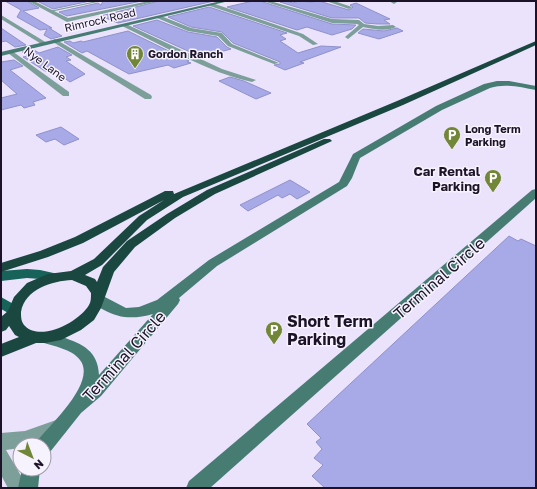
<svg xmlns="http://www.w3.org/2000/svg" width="537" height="489" font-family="'Golos Text',sans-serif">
	<rect width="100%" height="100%" fill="#ebe2fb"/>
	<g fill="#a7aae6" stroke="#8f91cb">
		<path d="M5,1H27L39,8L23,11L52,28H49L62,36L51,39L44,35L47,29L40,30L17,17L21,10Z"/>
		<path d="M37,1H90L53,9Z"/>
		<path d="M103,1H142L67,16L59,12L98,3L101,5Z"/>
		<path d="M159,1H214L118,23L101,16Z"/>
		<path d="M253,1H260L332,24L356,25L352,29L332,35L307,27L297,30L227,7Z"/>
		<path d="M286,1L293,3L299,1L311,2L319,1L349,10L353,7L350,5L356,3L390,19L384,20L390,24H378L365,23L359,18H332L280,2Z"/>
		<path d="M209,7L287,33L280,35L286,39L280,41L298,53L321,46L341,47L300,62L304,63L285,70L274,65L280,64V62L233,43L222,32L191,27L168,17Z"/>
		<path d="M157,20L188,32L217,37L227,47L231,49L201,57L133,26Z"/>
		<path d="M1,28L26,45L15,47L6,41L1,42Z"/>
		<path d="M397,28L403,31L379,39L358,33L363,29L384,31Z"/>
		<path d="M128,31L189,61L187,62L191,63L174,68L168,65L129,74L87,51L82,53L64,42L70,41L73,43L81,41L83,42Z"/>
		<path d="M58,47L72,55L66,57L71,60L66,61L85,74L70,82L56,72L45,71L23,57L28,56L22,52L34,50L39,53Z"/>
		<path d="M14,60L23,66L10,70L46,98L33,102L35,105L24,108L21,105L1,110V98L17,94L1,80V62Z"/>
		<path d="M230,77L244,81L271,93L256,99L219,81Z"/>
		<path d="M61,127L79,139L64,145L55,139L46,142L36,135Z"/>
		<path d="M290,180L310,192L297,199L290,194L282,198L278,195L248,211L240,205Z"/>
		<path d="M509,236L518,241L521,239L536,246V488H325L312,476L323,465L314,458L322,449L316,442L321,438L307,424Z"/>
	</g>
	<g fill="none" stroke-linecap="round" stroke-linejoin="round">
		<path fill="#7d9f99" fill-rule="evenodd" d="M97,1H102L50,12L49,11Z"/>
		<g fill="#7d9f99" fill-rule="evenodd">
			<path d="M28,1H34L68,18L149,1H158L67,22Z"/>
			<path d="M263,1H270L332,19L359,20L364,24L378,26L393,25L396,27C387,32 373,29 363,27L348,39L345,37L359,25L357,24L332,23Z"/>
			<path d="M326,1H334L352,7L349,9Z"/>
			<path d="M389,1H396L397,2L394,4Z"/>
			<path d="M212,3L303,34L318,44L313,45L299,36L210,6L209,5Z"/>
			<path d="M1,15L47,43L48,44L43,45L1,19Z"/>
			<path d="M157,16H161L191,28L222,33L232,44L279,63L274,64L228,46L218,36L188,31L157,18Z"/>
			<path d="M122,24H126L222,69L256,80L252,82C209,73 162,45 122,26Z"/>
			<path d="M55,39L151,95L152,97L151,99H145L53,42V40Z"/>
			<path d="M8,51H12L69,92V96H63L8,53Z"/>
			<path d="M59,419L65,421L68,427L65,433L32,445H20V448L6,450L28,488H8L1,475V433L25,431Z"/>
		</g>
		<g fill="#477c73" fill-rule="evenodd">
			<path d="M221,1H229L1,56V52Z"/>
			<path d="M497,81H509L536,86V90C520,87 505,83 490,88L442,110L360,158L352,178L347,186L217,266L179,298L180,300L178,304L101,396L81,413L50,452L44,455V445H36L38,440C51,424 97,382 80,360C72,349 53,346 41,342L39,338L41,334C48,331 55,335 62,337C83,344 98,351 99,375L153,314C135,319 120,319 104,310C99,307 94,305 91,300L93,296L98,295L103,296L126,308L139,307L157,300L209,260L339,182L353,154L436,106L484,84Z"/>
			<path d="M536,189V198L210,488H186L189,481L532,190Z"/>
			<path d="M22,469H40L38,488H18Z"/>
		</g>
		<g fill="#176359" fill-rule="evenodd">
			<path d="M27,269L40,270L58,274L59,277L58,280L53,282L40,279L27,278L1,281V271Z"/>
			<path d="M1,297L17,306L19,310L17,314L12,315L1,309Z"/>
		</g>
		<path fill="#1a4841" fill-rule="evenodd" d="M536,41V45L403,105L183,197L147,220L102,265L85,275L95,279L97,282L103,267L127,241L167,214L207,190L324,139H330L332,141L215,194L175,218L135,247L114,272L101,308L94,320L81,330L61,340L45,343H36L1,357V344L19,337L15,335L9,326L6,330L1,332V317L8,311L14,297L27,283L48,274L71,271L94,259L139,216L164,200L83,243L48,257L1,272V263L40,251L75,237L165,191H173L174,194L397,101ZM72,280L86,286L91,293C91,298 91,302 89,305C79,322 41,342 25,326C21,322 21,317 21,312C25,289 52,281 72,280Z"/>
	</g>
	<defs>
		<symbol id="building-pin" viewBox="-11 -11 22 30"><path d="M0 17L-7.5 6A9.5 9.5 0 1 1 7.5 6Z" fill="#718637" stroke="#f6f2fe"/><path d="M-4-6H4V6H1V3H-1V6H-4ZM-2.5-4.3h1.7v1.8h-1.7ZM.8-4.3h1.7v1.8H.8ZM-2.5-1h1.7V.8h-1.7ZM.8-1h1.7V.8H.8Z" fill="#fff"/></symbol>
		<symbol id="parking-pin" viewBox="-11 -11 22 30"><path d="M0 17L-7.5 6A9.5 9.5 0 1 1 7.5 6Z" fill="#718637" stroke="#f6f2fe"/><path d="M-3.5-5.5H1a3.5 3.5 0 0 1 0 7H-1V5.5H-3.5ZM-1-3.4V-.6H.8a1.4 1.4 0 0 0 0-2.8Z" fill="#fff"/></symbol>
	</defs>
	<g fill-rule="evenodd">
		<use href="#building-pin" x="125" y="44" width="20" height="27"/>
		<use href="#parking-pin" x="442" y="125" width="20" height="27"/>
		<use href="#parking-pin" x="483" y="168" width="20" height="27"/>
		<use href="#parking-pin" x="264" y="320" width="20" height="27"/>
	</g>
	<g text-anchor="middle" stroke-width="3" stroke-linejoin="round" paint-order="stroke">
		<g font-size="11" fill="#1c1328" stroke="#f6f2fe">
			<text transform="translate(100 20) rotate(-13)" y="4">Rimrock Road</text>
			<text transform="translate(45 64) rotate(37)" y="4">Nye Lane</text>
		</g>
		<g font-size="11" font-weight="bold" fill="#1c1328" stroke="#f6f2fe" text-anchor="start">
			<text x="148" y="58">Gordon Ranch</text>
			<text x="465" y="133">Long Term<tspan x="465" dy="13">Parking</tspan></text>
		</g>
		<g font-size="13" font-weight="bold" fill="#1c1328" stroke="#f6f2fe" text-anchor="end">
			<text x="480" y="176">Car Rental<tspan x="480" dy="15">Parking</tspan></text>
		</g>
		<g font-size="16" fill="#1c1328" stroke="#f6f2fe">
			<text transform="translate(439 278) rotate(-41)" y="6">Terminal Circle</text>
			<text transform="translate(124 356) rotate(-48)" y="6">Terminal Circle</text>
		</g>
		<g font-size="16" font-weight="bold" fill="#1c1328" stroke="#f6f2fe" text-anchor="start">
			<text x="287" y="327">Short Term<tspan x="287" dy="18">Parking</tspan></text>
		</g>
	</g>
	<rect width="537" height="489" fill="none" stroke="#1c1328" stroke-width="4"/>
	<g transform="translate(32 457) rotate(138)"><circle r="19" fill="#f6f2fe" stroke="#9f99a8"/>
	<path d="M0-3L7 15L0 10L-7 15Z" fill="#718637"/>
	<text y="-6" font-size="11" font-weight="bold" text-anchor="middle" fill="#1c1328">N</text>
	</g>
</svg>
